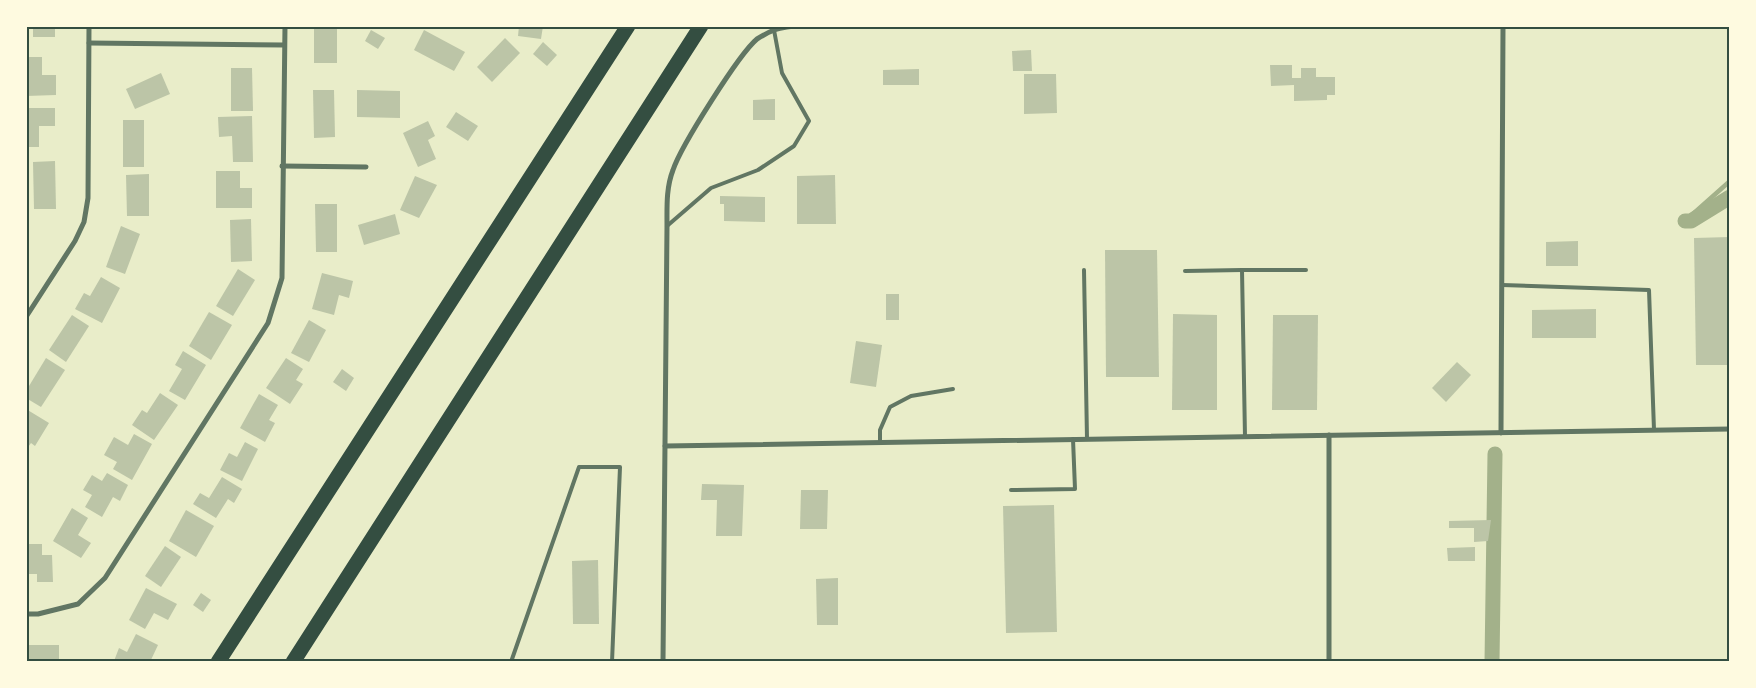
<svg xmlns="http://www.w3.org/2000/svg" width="1756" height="688" font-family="'Sofia Sans Condensed',sans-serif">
	<rect width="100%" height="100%" fill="#e9edc9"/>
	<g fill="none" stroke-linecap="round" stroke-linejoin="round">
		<path stroke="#a3b18a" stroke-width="4.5" d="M1685,221L1730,181"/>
		<g stroke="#a3b18a" stroke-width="15">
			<path d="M1685,221H1691L1730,197"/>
			<path d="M1492,662L1495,454"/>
		</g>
	</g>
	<g fill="#bcc5a7">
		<rect x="33" y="26" width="22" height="11"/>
		<rect x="314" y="26" width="23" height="37"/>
		<path d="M519,26H543L541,39L518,36Z"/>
		<path d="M371,30L385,38L378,49L365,41Z"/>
		<path d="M424,30L465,52L454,71L414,50Z"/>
		<path d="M505,38L520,53L492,82L477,67Z"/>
		<path d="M543,42L557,55L547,66L533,54Z"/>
		<path d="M1031,50L1032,71H1013L1012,51Z"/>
		<path d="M26,57H42V75H56V95L26,96Z"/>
		<path d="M1270,65H1292V78H1301V68H1316V77H1335V95H1327V100L1294,101V85L1271,86Z"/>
		<path d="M231,68H252L253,111H231Z"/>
		<path d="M919,69V85H883V70Z"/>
		<path d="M161,73L170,94L135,109L126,89Z"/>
		<path d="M1024,74H1056L1057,113L1024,114Z"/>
		<path d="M313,90H334L335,137L314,138Z"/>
		<path d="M357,90L400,91V118L357,117Z"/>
		<path d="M775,99V120H753V100Z"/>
		<path d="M26,108H55V126H39V147H26Z"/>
		<path d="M456,112L478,126L468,141L446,127Z"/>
		<path d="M252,116L253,162H233L232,136L219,137L218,117Z"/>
		<rect x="123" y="120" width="21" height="47"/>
		<path d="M428,121L435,136L428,140L436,159L418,167L403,133Z"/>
		<path d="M55,161L56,209H34L33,162Z"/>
		<path d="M216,171H240V188H252V208H216Z"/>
		<path d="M149,174V216H127L126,175Z"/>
		<path d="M835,175L836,224H797V176Z"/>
		<path d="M415,176L437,185L419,218L400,210Z"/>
		<path d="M720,196L765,197V222L724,221V204H720Z"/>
		<path d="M315,204H337V252H316Z"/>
		<path d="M395,214L400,234L364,245L358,225Z"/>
		<path d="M251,219L252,261L231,262L230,220Z"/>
		<path d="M121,226L140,234L125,274L106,267Z"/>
		<path d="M1730,237V365H1696L1694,238Z"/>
		<path d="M1578,241V266H1546V242Z"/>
		<path d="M1105,250H1157L1159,377H1106Z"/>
		<path d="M238,269L255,280L233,316L216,306Z"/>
		<path d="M322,273L353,281L349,298L339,295L334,315L312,309Z"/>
		<path d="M101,277L120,288L102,323L75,309L84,293L90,296Z"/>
		<rect x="886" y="294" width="13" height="26"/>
		<path d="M1596,309V338H1532V310Z"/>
		<path d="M209,312L232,325L211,360L189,346Z"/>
		<path d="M1173,314L1217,315V410H1172Z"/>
		<path d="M72,315L89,326L66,362L49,350Z"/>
		<path d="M1273,315H1318L1317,410H1272Z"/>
		<path d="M309,320L326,330L309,362L291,353Z"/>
		<path d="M856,341L882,345L876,387L850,383Z"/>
		<path d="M183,351L206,365L185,400L169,391L182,369L175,365Z"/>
		<path d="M46,358L65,370L41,407L26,398V391Z"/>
		<path d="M286,358L303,369L296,380L303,384L290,404L266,388Z"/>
		<path d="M1457,362L1471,375L1446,402L1432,388Z"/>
		<path d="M342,369L354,378L346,391L333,382Z"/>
		<path d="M160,393L178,405L154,440L132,425L142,410L147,413Z"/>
		<path d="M259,394L278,405L269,420L275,423L265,442L240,428Z"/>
		<path d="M26,409L49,423L35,446L31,443L26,450Z"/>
		<path d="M134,434L152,444L132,480L113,469L117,462L104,455L114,437L128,445Z"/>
		<path d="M245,442L258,449L242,481L220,470L229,453L237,457Z"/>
		<path d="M107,473L128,485L120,501L113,497L102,517L85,507L92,495L83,490L92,475L102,481Z"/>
		<path d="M222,477L242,489L234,503L228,499L216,518L193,504L200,493L209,498Z"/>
		<path d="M702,484L744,485L742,536H716L717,500H701Z"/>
		<path d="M801,490H828L827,529H800Z"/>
		<path d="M1054,505L1057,632L1006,633L1003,506Z"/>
		<path d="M72,508L88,518L78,535L91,543L81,558L53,541Z"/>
		<path d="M186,510L214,526L196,557L169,541Z"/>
		<path d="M1491,520L1488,541L1474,542V528H1449V521Z"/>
		<path d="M28,544H42V555H52L53,582H37V574H26Z"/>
		<path d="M165,546L181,557L161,587L145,576Z"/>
		<path d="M1475,547V561H1448L1447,548Z"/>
		<path d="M598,560L599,624H573L572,561Z"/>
		<path d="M838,578V625H817L816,579Z"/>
		<path d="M146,588L177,604L168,620L154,613L145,629L129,620Z"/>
		<path d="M201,593L211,600L203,612L193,605Z"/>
		<path d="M136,634L158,645L150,662L114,661L119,648L127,652Z"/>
		<rect x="26" y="645" width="33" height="17"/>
	</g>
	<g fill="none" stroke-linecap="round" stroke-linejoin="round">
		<g stroke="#617663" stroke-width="4">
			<path d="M667,226L711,188L758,170L794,146L809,121L782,73L774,30"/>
			<path d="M1084,270L1087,439"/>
			<path d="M1185,271L1242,270"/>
			<path d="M1502,285L1649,290L1654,430"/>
			<path d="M1245,437L1242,270H1306"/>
			<path d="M880,442V430L890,407L911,396L953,389"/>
			<path d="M1011,490L1075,489L1073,439"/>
			<path d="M511,662L579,467H620L612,662"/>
		</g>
		<g stroke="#617663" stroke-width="5">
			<path d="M89,43L284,45"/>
			<path d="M282,166L366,167"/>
			<path d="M26,317L75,241L84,222L88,198L89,26"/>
			<path d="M1501,433L1503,26"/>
			<path d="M1329,435V662"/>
			<path d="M665,446L1730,429"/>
			<path d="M26,614H38L78,604L105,578L268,323L282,278L285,26"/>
			<path d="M663,662L667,226C667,207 666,188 673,170C681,146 739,54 757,39C762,36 769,32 774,30C798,22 836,27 862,26"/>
		</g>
		<g stroke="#344e41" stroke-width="15">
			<path d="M218,662L628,26"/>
			<path d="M293,662L701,26"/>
		</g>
	</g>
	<rect width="1756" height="688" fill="none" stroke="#fefae0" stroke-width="55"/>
	<rect x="28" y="28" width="1700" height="632" fill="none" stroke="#344e41" stroke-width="2"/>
</svg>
